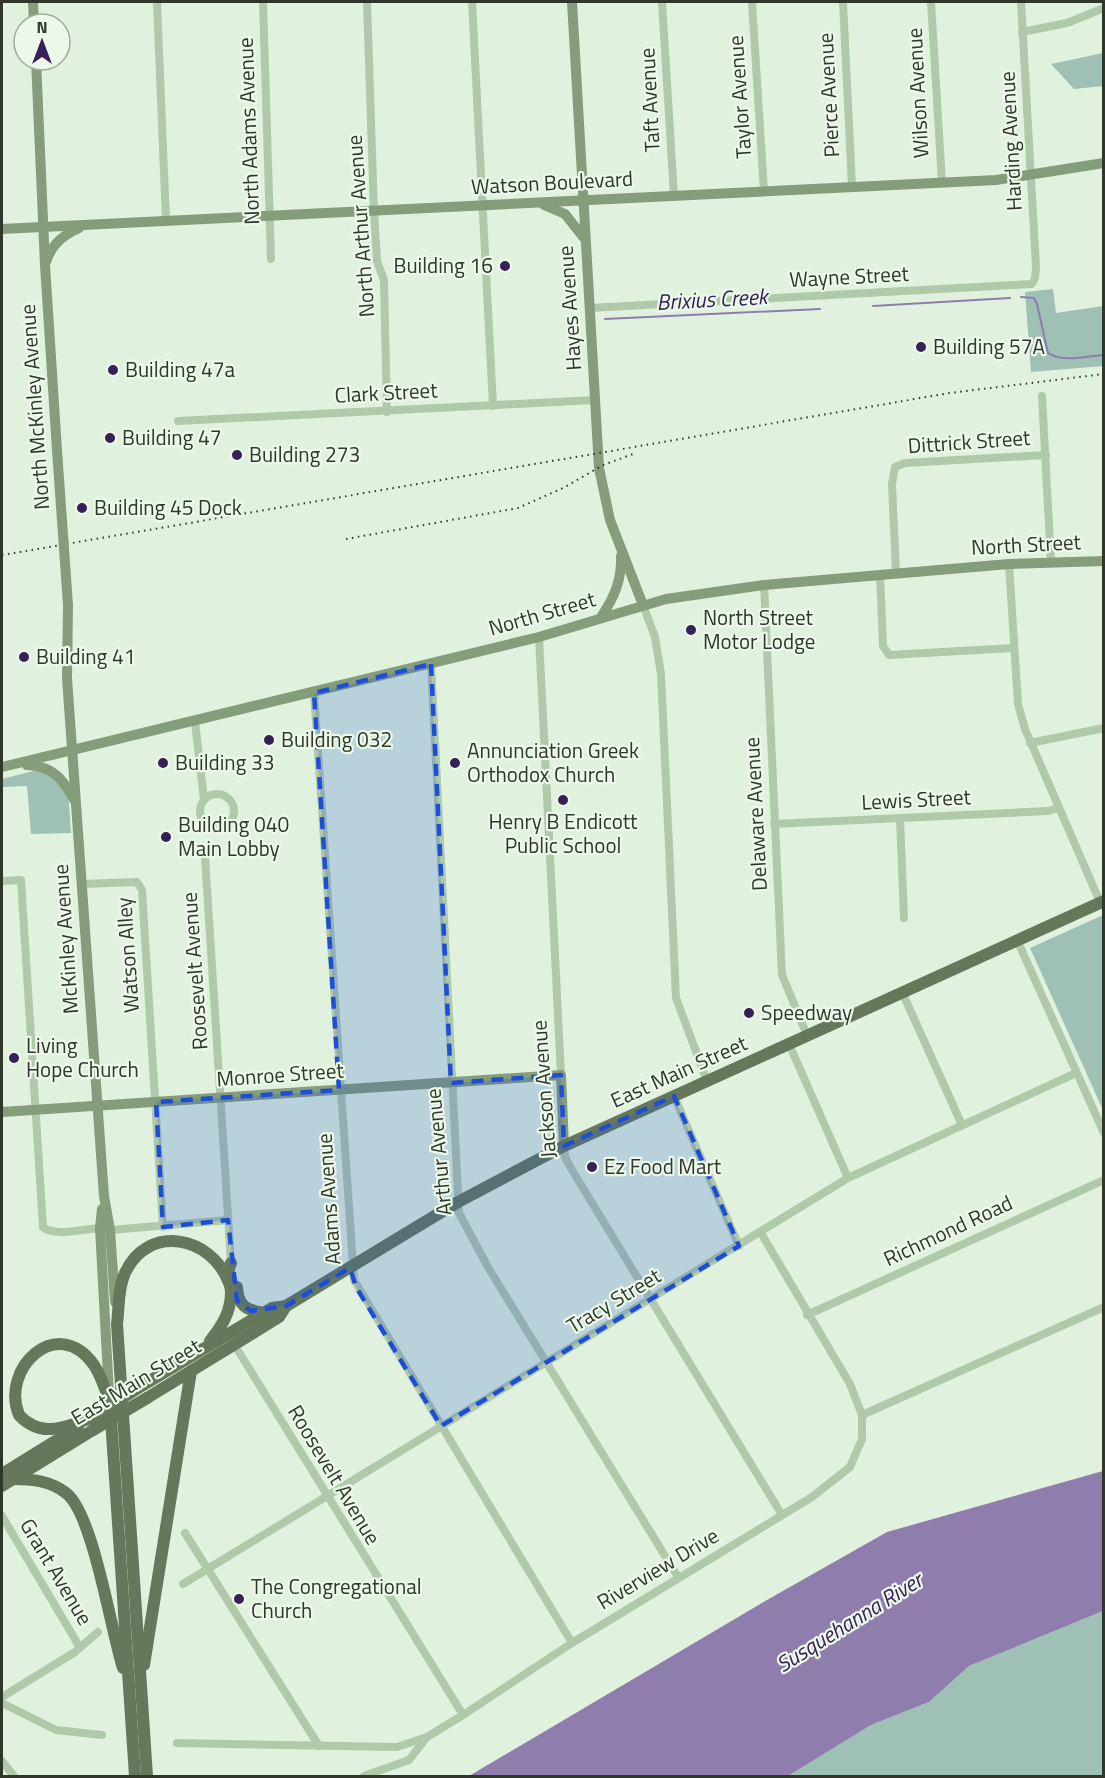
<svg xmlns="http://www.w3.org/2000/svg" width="1105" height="1778" font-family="'Titillium Web',sans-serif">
	<rect width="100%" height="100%" fill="#e0f2dd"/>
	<g fill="#9ec0b5">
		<path d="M1103,53V86L1074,89L1051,64Z"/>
		<path d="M1053,289L1056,313L1103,306V366L1031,372L1025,292Z"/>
		<path d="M41,769L68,788L71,833L31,834L27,786L2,787V779Z"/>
		<path d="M1103,915V1110L1030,948Z"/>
		<path d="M1103,1611V1776H788L871,1725L929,1702L969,1666Z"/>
	</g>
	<path fill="#8f7dae" d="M1103,1471V1611L969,1666L929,1702L871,1725L788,1776H469L767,1600L887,1532Z"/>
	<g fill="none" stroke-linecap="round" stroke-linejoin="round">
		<g stroke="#8f7dae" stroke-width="2">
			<path d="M1021,297L1034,298L1037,304L1048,353C1064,363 1086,356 1104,355"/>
			<path d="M873,306L1010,298"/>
			<path d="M605,319L820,309"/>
		</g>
		<g stroke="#b0c9aa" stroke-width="8">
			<path d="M157,2L166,221"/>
			<path d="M263,2L271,259"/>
			<path d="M367,2L374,212L377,261L384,280L387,412"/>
			<path d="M472,2L493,406"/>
			<path d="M662,2L674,196"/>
			<path d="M752,2L764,191"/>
			<path d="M843,2L852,187"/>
			<path d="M931,2L942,182"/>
			<path d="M1022,32L1067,23L1104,8"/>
			<path d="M590,308L1032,284L1035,278L1036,267L1021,2"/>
			<path d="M1042,396L1051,562"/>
			<path d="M178,421L595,400"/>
			<path d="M1009,564L1018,704L1025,729L1100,902"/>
			<path d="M896,573L892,484L895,467L905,463L1046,455"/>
			<path d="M880,575L883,646L889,655L1013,648"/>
			<path d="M764,585L782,975L807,1035"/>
			<path d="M643,605L655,637L661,674L676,998L707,1081"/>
			<path d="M539,637L561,1075"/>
			<path d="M431,664L459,1213L489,1269L678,1577"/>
			<path d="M314,693L354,1280L572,1643"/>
			<path d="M195,722L204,800"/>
			<path d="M1030,743L1104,728"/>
			<circle cx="217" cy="811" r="17"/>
			<path d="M900,819L904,918"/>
			<path d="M774,824L1048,811L1059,808"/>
			<path d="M205,857L231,1263"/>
			<path d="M2,881L21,880L43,1227C54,1237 85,1229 100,1228"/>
			<path d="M82,884L137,882L142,890L163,1227"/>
			<path d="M1017,940L1104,1133"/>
			<path d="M902,992L962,1125"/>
			<path d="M789,1044L848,1178"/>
			<path d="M674,1096L739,1246"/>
			<path d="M564,1146L565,1157L572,1170L782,1515"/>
			<path d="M110,1230L228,1220"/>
			<path d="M807,1315L1104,1180"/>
			<path d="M234,1344L463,1715"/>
			<path d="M862,1415L1104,1307"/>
			<path d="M2,1516L79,1646"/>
			<path d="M185,1533L319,1746"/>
			<path d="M183,1584L848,1178L1076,1073"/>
			<path d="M2,1697L75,1652L98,1632"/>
			<path d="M2,1703L56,1730L102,1735"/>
			<path d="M177,1743L397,1747L427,1737L463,1715L572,1643L812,1497L850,1467L862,1439V1415L850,1384L761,1233"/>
			<path d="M2,1761L14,1776"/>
			<path d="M364,1776L409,1760L426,1738"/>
		</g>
		<g stroke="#859d7b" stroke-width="10">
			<path d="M33,2L34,24"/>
			<path d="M572,2L599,468L610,520L643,605"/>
			<path d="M36,60L45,265L57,450"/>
			<path d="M544,205L565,214L584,238"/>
			<path d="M2,229L996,180L1104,163"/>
			<path d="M46,262C52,244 62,236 79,228"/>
			<path d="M68,605L67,678L104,1196L110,1230L115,1302"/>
			<path d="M601,617C614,598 622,580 621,556"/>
			<path d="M27,765C53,766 63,779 75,801"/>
			<path d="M2,767L539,637L666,599L764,585L880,575L1009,564L1104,561"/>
			<path d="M2,1112L561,1075L564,1146"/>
			<path d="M102,1209L100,1228L109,1394"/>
		</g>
		<g stroke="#65785b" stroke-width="12">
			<path d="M237,1287C238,1306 246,1310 264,1313"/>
			<path d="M210,1341C222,1326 231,1312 231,1292C230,1282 226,1272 231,1263"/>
			<path d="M143,1385L272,1308L286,1306L458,1202L564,1146L1104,901"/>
			<path d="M147,1398L279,1317L286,1306"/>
			<path d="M91,1418C79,1422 64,1429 51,1429C39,1430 27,1424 19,1415C0,1369 57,1313 94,1365C102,1377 106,1391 110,1404L135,1776"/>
			<path d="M2,1474L78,1427"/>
			<path d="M13,1479C32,1479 51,1481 66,1493C93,1513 111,1631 123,1668"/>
			<path d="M2,1486L93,1430"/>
			<path d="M144,1665L191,1371"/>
			<path d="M147,1776L117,1324C119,1308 118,1288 125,1273C148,1223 212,1236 229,1283"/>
		</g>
		<g stroke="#2e3729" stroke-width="2" stroke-dasharray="1.5 4.5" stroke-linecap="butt">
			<path d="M346,539L518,508L563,488L603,465L633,454"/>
			<path d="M2,555L950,393L1104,374"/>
		</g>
		<path stroke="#859d7b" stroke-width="10" d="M57,450L68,605"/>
		<g stroke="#65785b" stroke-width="12">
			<path d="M91,1418L143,1385"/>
			<path d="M93,1430L147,1398"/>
		</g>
	</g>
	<path fill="#1d4ed8" fill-opacity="0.2" stroke="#1d4ed8" stroke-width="4.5" stroke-dasharray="12 8" stroke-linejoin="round" d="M431,664L451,1083L561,1075L564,1146L674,1096L739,1246L441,1426L356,1287L350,1268L286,1306L251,1311L237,1301L228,1220L163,1227L156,1102L339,1090L314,693Z"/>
	<g fill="#362057" stroke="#ecf9ea" stroke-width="2">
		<circle cx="505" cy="266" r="6"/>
		<circle cx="921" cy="347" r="6"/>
		<circle cx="113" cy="370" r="6"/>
		<circle cx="110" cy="438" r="6"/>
		<circle cx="237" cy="455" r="6"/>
		<circle cx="82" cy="508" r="6"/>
		<circle cx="691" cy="630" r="6"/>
		<circle cx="24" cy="657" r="6"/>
		<circle cx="269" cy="740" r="6"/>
		<circle cx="163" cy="763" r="6"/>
		<circle cx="455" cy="763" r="6"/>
		<circle cx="563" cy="800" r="6"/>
		<circle cx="166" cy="837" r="6"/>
		<circle cx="749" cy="1013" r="6"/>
		<circle cx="14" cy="1058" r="6"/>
		<circle cx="592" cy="1167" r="6"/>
		<circle cx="239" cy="1599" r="6"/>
	</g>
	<g text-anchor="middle" stroke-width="4.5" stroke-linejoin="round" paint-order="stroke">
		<g font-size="21" fill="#2e3729" stroke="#ecf9ea">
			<text transform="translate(918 93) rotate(-93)" y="7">Wilson Avenue</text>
			<text transform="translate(829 95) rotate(-93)" y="7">Pierce Avenue</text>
			<text transform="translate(740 97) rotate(-94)" y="7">Taylor Avenue</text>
			<text transform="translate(650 100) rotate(-93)" y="7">Taft Avenue</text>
			<text transform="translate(249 131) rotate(-92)" y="7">North Adams Avenue</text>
			<text transform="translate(1011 141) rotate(-93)" y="7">Harding Avenue</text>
			<text transform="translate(552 183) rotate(-3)" y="7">Watson Boulevard</text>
			<text transform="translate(361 226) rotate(-94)" y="7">North Arthur Avenue</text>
			<text transform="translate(849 277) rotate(-3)" y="7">Wayne Street</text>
			<text transform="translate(570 308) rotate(-94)" y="7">Hayes Avenue</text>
			<text transform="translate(386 393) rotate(-3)" y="7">Clark Street</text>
			<text transform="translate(35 407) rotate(-94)" y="7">North McKinley Avenue</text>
			<text transform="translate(969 442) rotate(-4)" y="7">Dittrick Street</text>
			<text transform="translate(1026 545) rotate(-3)" y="7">North Street</text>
			<text transform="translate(542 614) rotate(-16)" y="7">North Street</text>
			<text transform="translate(916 800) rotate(-3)" y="7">Lewis Street</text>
			<text transform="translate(756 814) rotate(-93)" y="7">Delaware Avenue</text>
			<text transform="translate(66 939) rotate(-94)" y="7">McKinley Avenue</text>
			<text transform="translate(128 955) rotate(-94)" y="7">Watson Alley</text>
			<text transform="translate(195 971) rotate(-94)" y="7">Roosevelt Avenue</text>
			<text transform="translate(679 1072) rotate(-24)" y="7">East Main Street</text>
			<text transform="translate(280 1075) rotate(-4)" y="7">Monroe Street</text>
			<text transform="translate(544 1089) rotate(-94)" y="7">Jackson Avenue</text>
			<text transform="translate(439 1152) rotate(-95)" y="7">Arthur Avenue</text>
			<text transform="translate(329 1199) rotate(-94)" y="7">Adams Avenue</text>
			<text transform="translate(948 1231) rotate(-25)" y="7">Richmond Road</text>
			<text transform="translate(614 1301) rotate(-31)" y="7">Tracy Street</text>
			<text transform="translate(136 1382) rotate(-31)" y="7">East Main Street</text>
			<text transform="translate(334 1475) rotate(59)" y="7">Roosevelt Avenue</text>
			<text transform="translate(658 1569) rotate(-31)" y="7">Riverview Drive</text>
			<text transform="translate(56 1572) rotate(59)" y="7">Grant Avenue</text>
		</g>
		<g font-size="21" fill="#2e3729" stroke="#ecf9ea" text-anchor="start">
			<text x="493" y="273" text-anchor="end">Building 16</text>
			<text x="933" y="354">Building 57A</text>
			<text x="125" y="377">Building 47a</text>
			<text x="122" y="445">Building 47</text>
			<text x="249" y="462">Building 273</text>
			<text x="94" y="515">Building 45 Dock</text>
			<text x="703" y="625">North Street<tspan x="703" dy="24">Motor Lodge</tspan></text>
			<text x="36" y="664">Building 41</text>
			<text x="281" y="747">Building 032</text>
			<text x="467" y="758">Annunciation Greek<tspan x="467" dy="24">Orthodox Church</tspan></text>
			<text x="175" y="770">Building 33</text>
			<text x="563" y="829" text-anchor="middle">Henry B Endicott<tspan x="563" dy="24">Public School</tspan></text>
			<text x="178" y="832">Building 040<tspan x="178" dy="24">Main Lobby</tspan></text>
			<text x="761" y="1020">Speedway</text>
			<text x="26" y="1053">Living<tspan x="26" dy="24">Hope Church</tspan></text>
			<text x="604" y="1174">Ez Food Mart</text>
			<text x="251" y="1594">The Congregational<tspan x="251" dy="24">Church</tspan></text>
		</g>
		<g font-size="22" font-style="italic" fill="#362057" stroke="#ecf9ea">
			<text transform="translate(712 299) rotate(-3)" y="8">Brixius Creek</text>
			<text transform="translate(849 1622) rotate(-32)" y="8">Susquehanna River</text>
		</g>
	</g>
	<rect width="1105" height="1778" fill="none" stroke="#2e3729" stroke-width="6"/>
	<g transform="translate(42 42)"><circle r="28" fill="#ecf9ea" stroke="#a0ab9d" stroke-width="1.5"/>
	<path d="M0-4.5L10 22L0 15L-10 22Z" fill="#362057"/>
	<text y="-9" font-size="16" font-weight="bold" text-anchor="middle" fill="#2e3729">N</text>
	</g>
</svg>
